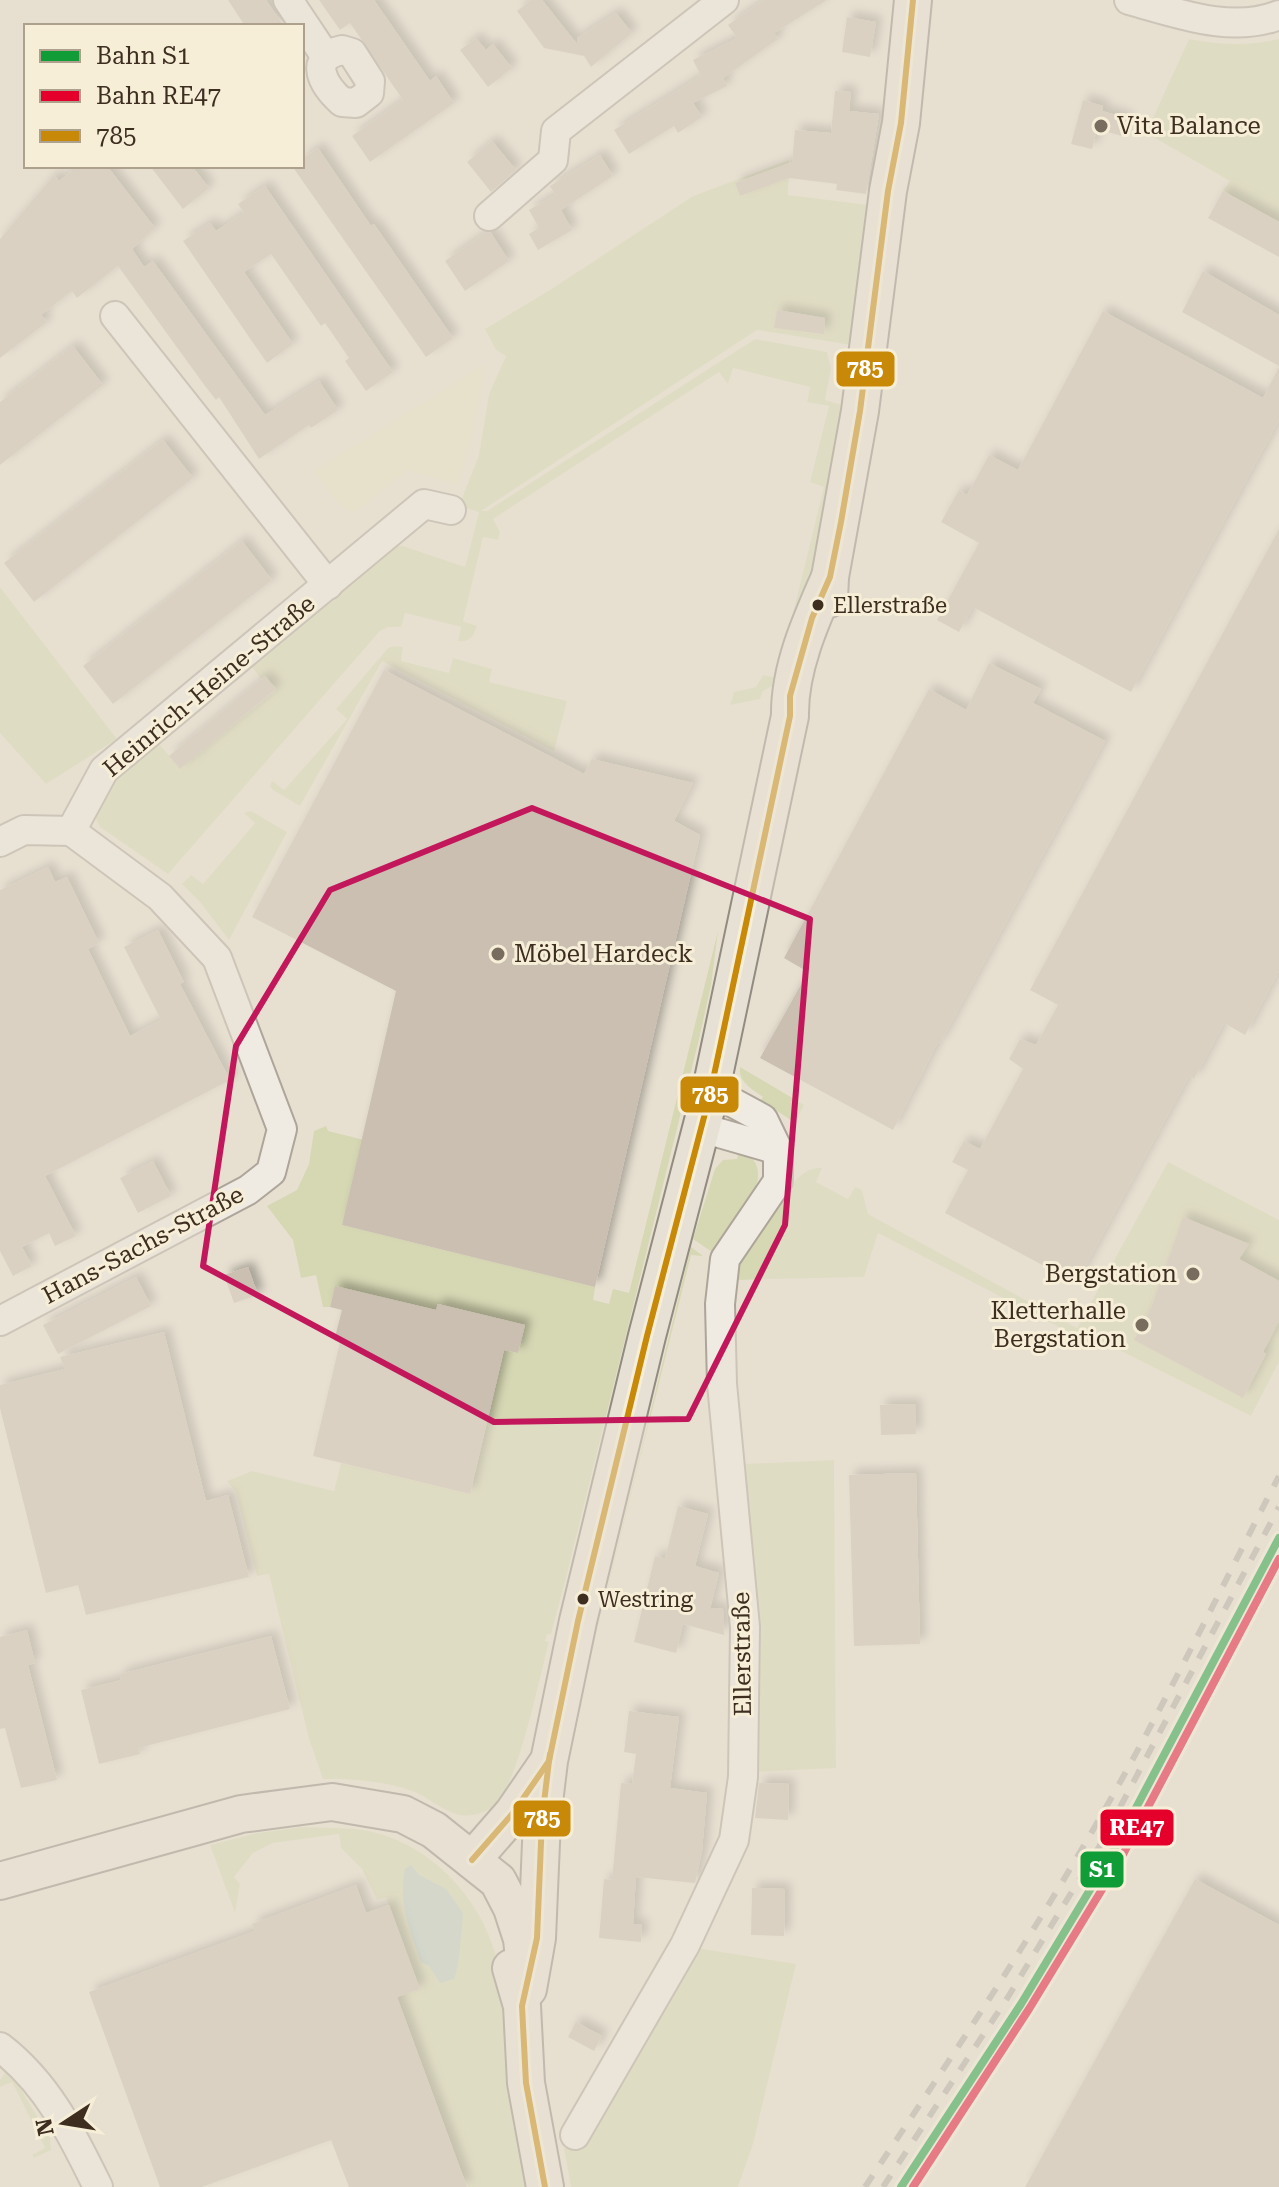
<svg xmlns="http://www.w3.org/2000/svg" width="1279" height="2187" font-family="'Roboto Serif',serif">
	<defs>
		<filter id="shadow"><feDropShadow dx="6" dy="-6" stdDeviation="4" flood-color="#0004"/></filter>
	</defs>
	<rect width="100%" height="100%" fill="#e7e0d1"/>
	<path fill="#e6dfc2" d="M482,366L485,368L467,455L457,485L408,470L356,511L346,510L338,503L314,471Z"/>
	<g fill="#d6d7b3">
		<path d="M1189,39C1221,45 1247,46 1279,39V222L1223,191L1230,181L1146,133Z"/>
		<path d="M789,160L788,195L869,205L851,345L757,330L481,511H487L755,339L827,352L831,369L825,400L842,405L808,587L776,684L763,691L760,699L730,705L734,692L756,687L763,675L777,678L824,487L810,482L829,406L807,402L810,387L733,368L728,384L719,372L493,519L500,532L498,540L483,537L463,621L477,626C474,636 469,643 458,641L461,627L405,613L401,627H388L380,631L168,874L100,827L94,815L112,781L159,744L180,768L276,690L265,676L261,679L252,667L358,578L390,546H403L465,567L479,512L459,506L479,455L489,394L506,356L496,350L485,329L553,288L693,196Z"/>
		<path d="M0,587L117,739L46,784L0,733Z"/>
		<path d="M394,646L403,647L401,661L449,673L453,658L492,669L489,682L567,701L554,751L382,661L300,806L273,790L270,786L272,781L284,790L347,719L336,709L388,648Z"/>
		<path d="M251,811L287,832L229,940L200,902L182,884L191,875L203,884L255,823L244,813Z"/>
		<path d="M718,931L711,985L699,1039L564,1586L551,1634H547L545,1641L549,1642C539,1679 520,1775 498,1802C487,1814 468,1819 453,1813C440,1808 428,1798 415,1792C385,1781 355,1779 323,1779L309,1739L269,1574L257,1576L236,1492L227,1481L252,1471L334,1491L341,1463L470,1494L504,1350L518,1353L524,1325L438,1304L436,1310L335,1287L330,1307H323L316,1275L301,1278L293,1240L267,1206L297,1190L309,1164L314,1131L326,1126L328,1131L364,1140L342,1225L595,1287L593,1300L609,1304L613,1289L629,1293Z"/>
		<path d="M740,1067L804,1105L795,1123L761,1100L763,1097C752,1089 738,1082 740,1067Z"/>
		<path d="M739,1150C787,1168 731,1229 715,1254L693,1239L715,1169L723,1160L737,1159Z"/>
		<path d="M1168,1162L1279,1220V1362L1251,1416L1091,1336H1076L878,1233L864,1277L735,1280C739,1256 783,1187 804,1173C809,1169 815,1168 822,1168L816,1182L848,1199L855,1187L862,1190L868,1214L1077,1328Z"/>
		<path d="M691,1247L703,1256L691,1255L574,1723Z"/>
		<path d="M834,1460L836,1768L753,1772L757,1636L744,1464Z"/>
		<path d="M302,1827C324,1828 347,1827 369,1831C433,1845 484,1901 498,1964C506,2001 506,2041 509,2079C511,2115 517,2152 526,2187H467L397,1997L419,1988L386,1897L377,1900L362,1869L341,1848L339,1834L273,1843L253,1853L234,1877L240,1884L235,1913L210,1845L257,1833Z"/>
		<path d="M697,1948L796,1964L753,2144L738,2187H571L564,2149L576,2139Z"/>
		<path d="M0,2064L10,2071L50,2138L51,2150L34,2158L32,2155L45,2148L12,2082L0,2087V2080L5,2073L0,2069Z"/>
	</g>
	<path fill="#bcccc2" d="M411,1865L419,1875L446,1889L463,1913C462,1926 459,1970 454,1979L440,1983L429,1966L421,1962C410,1930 398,1903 405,1869Z"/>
	<g fill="#cbbfb2" filter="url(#shadow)">
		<path d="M228,0H266L284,26H245Z"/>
		<path d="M319,0H374L430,81L436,76L454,103L370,162L352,136L403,100L350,23L340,30Z"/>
		<path d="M531,0H542L577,44V38L616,13L632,33L591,67L584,56L544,48L517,11Z"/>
		<path d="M764,0H827L774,33L778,39L723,78L727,86L693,103L702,117L678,133L674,126L629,154L614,130L701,76L693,60L737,38L728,25Z"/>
		<path d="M847,17L876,22L870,57L842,52Z"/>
		<path d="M476,38L486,50L493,44L512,68L488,87L460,50Z"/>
		<path d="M835,91L851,92L849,111L879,114L866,194L836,190L837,184L789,178L740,196L735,183L792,162L795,130L831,133Z"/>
		<path d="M1083,100L1103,106L1102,111L1127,118L1122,136L1097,129L1092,149L1071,144Z"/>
		<path d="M492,141L516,170L491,192L467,162Z"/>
		<path d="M318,148L371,226L374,224L453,338L426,357L292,166H302V159Z"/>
		<path d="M600,155L613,176L561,210L572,230L538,250L529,234L539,228L529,210L555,195L550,186Z"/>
		<path d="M78,166H107L155,228L132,249L144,267L153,261L265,415L319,381L338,410L311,428L309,425L259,459L219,397L216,400L205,386L118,266L77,298L72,291L41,315L47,322L0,358V239L54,175L59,181Z"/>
		<path d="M150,166H192L209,188L183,209Z"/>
		<path d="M265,186L393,372L366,391L345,361L349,358L325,323L321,326L271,254L244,272L293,344L267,363L183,241L210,223L216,231L244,213L238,204Z"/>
		<path d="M1223,191L1279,222V257L1208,218Z"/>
		<path d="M487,232L491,233L509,261L465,291L445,261Z"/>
		<path d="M1203,271L1279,315V366L1182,312Z"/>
		<path d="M777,310L825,318L824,334L774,328Z"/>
		<path d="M1103,311L1263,398L1279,367V420L1131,692L973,607L959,632L937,620L979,543L941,522L959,490L967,495L989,455L1018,470Z"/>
		<path d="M73,346L103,385L0,465V402Z"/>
		<path d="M163,440L193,478L34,602L4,563Z"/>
		<path d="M1279,529V971L1245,1035L1224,1023L1194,1079L1189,1076L1076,1283L945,1213L968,1170L952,1162L964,1141L980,1149L1023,1069L1009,1059L1020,1039L1036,1045L1058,1005L1030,990Z"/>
		<path d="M242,541L272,580L113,704L83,666Z"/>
		<path d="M989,663L1041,689L1033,703L1105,741L940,1043L938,1042L893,1130L760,1058L808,972L784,958L929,689L966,710Z"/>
		<path d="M384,670L584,774L592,759L693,783L674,821L700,835L595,1287L342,1225L396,991L252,917Z"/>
		<path d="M265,676L276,689L180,769L169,756Z"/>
		<path d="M48,867L55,882L67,877L99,943L88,949L130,1036L161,1020L124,947L158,930L184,982L180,984L230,1080L45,1176L76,1236L55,1246L49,1233L22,1247L32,1266L13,1276L0,1251V890Z"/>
		<path d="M153,1161L171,1196L138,1213L120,1178Z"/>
		<path d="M1183,1217L1249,1244L1239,1259L1279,1281V1321L1263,1352L1266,1354L1243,1398L1134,1340L1151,1308Z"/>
		<path d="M248,1267L258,1295L234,1303L224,1275Z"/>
		<path d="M136,1277L151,1306L58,1354L43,1325Z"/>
		<path d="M335,1286L436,1310L438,1304L525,1325L518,1353L504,1350L470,1494L313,1456L340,1342L334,1341L342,1310L330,1307Z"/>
		<path d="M164,1332L206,1501L228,1495L249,1577L86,1615L78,1585L46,1593L0,1408V1385L65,1369L60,1357Z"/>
		<path d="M915,1404L916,1434L881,1435L880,1405Z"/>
		<path d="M916,1473L920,1644L854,1646L849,1475Z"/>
		<path d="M678,1506L708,1514L695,1566L719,1573L710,1609L723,1608L724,1635L683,1624L676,1653L634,1642L655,1556L665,1559Z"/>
		<path d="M27,1630L35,1663L28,1665L57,1780L21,1788L5,1728L0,1729V1637Z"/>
		<path d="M271,1636L290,1709L138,1748L140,1754L99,1764L81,1690L121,1680L120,1674Z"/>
		<path d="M629,1711L679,1717L670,1788L707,1793L702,1851L695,1883L636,1877L633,1924L642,1925L641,1942L599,1938L604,1879L612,1880L621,1783L632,1784L636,1754L624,1752Z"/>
		<path d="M759,1783L789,1784L788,1820L755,1818Z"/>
		<path d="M1195,1879L1279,1925V2187H1025Z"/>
		<path d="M356,1885L366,1913L389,1905L420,1989L397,1997L467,2187H349L331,2140L202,2187H160L89,1992L255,1931L252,1924Z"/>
		<path d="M752,1888L785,1889L784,1936L751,1935Z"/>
		<path d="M576,2022L602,2036L594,2051L568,2037Z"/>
	</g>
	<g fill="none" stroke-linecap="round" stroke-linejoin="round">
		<defs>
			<g id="minor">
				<path d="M288,0L326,57"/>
				<path d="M1129,0C1177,13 1231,34 1279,15"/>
				<path d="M342,50L352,53L370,81L369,93L356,103L342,102C324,86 306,58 342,50Z"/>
				<path d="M489,216L553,160L556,131L724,0"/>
				<path d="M115,316L328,585"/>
				<path d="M71,831L104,770L424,504L451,510"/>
				<path d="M0,842L24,830L71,831L160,897L217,958L282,1129L271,1172L248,1190L0,1321"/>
				<path d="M702,1128L778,1150"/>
				<path d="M0,2047C48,2084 72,2134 98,2187"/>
				<path d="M575,2135L685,1945L734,1840L743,1777L745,1627L722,1384L720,1304L725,1259L778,1181V1150L763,1119L728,1100L710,1094"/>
			</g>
			<g id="major">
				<path d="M829,599L830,577L860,411L888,191L901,123L913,0"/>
				<path d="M472,1860L513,1813L546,1765"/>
				<path d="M0,1881L241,1814L332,1802L403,1814L434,1830L498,1881L512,1908L522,1939L524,1958"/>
				<path d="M511,1968L522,2006L526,2083L545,2187"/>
				<path d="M528,1989L537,1938L542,1819L549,1761L578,1621L647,1336L710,1094L790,716C789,669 811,620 830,577"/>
			</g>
		</defs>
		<use href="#minor" stroke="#ada599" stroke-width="32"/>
		<use href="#major" stroke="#928b80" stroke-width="40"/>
		<use href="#minor" stroke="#efebe3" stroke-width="28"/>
		<use href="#major" stroke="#e6e1d4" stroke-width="36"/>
		<g stroke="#afaaa2" stroke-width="6" stroke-dasharray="14 14" stroke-linecap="butt">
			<path d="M865,2187C942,2071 1020,1956 1090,1835C1158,1719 1217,1596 1279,1476"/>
			<path d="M883,2187L1008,1997L1099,1847L1279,1507"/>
		</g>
		<defs>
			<g id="bus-1">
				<path d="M472,1860L513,1813L549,1761L550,1754"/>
				<path d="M545,2187L526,2083L522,2006L537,1938L542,1819L549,1761L578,1621L647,1336L710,1094L790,716V696L812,618L830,577L841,522L860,411L888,191L901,123L913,0"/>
			</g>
		</defs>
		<use href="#bus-1" stroke="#f7eed8" stroke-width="12"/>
		<use href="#bus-1" stroke="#c88808" stroke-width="6"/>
		<defs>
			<path id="rail-1" d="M901,2187L1021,2004L1111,1855L1279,1538"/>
			<path id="rail-2" d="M913,2187L1029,2009L1120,1860L1279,1559"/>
		</defs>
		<use href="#rail-1" stroke="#f7eed8" stroke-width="14"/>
		<use href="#rail-2" stroke="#f7eed8" stroke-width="14"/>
		<use href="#rail-1" stroke="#109c37" stroke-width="8"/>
		<use href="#rail-2" stroke="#e4002b" stroke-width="8"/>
	</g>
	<path d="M0 0H1279V2187H0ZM532,808L810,919L785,1225L688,1419L494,1422L203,1266L236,1046L330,890Z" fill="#e7e0d1" fill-opacity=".55" fill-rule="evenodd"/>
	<path fill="none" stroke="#c2185b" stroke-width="6" stroke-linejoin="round" d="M532,808L810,919L785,1225L688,1419L494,1422L203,1266L236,1046L330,890Z"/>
	<g fill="#786c5e" stroke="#f7eed8" stroke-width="3">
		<circle cx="1101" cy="126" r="8"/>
		<circle cx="498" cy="954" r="8"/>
		<circle cx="1193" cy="1274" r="8"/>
		<circle cx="1142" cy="1325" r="8"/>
	</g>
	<g fill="#3d2e20" stroke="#f7eed8" stroke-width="3">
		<circle cx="818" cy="605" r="7"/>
		<circle cx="583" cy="1599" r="7"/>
	</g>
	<g text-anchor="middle" stroke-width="6" stroke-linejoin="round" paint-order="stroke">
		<g font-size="22" fill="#3d2e20" stroke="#f7eed8" text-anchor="start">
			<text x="833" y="613">Ellerstraße</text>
			<text x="598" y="1607">Westring</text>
		</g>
		<g font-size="24" fill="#3d2e20" stroke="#f7eed8" text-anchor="start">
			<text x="1117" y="134">Vita Balance</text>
			<text x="514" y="962">Möbel Hardeck</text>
			<text x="1177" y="1282" text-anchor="end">Bergstation</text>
			<text x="1126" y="1319" text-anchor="end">Kletterhalle<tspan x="1126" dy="28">Bergstation</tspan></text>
		</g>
		<g font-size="24" fill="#3d2e20" stroke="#f7eed8">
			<text transform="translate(209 686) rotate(-40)" y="8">Heinrich-Heine-Straße</text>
			<text transform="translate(143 1245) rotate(-28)" y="8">Hans-Sachs-Straße</text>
			<text transform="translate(742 1654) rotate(-91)" y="8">Ellerstraße</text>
		</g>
	</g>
	<g stroke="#f7eed8" stroke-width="3">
		<rect x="835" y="350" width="61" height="38" rx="8" fill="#c88808"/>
		<rect x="679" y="1075" width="61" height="39" rx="8" fill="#c88808"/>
		<rect x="512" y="1799" width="60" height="39" rx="8" fill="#c88808"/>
		<rect x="1099" y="1808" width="76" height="39" rx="8" fill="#e4002b"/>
		<rect x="1079" y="1850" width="46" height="39" rx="8" fill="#109c37"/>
	</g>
	<g font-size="22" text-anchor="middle" font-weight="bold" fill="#fff">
		<text x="865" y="376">785</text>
		<text x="710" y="1102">785</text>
		<text x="542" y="1826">785</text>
		<text x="1137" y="1835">RE47</text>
		<text x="1102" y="1877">S1</text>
	</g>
	<rect x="24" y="24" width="280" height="144" fill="#f7eed8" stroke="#ada18e" stroke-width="2"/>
	<rect x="40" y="50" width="40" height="12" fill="#109c37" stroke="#ada18e" stroke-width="2"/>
	<text x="96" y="64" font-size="24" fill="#3d2e20">Bahn S1</text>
	<rect x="40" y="90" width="40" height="12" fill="#e4002b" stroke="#ada18e" stroke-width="2"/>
	<text x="96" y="104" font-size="24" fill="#3d2e20">Bahn RE47</text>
	<rect x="40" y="130" width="40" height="12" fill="#c88808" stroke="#ada18e" stroke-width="2"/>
	<text x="96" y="144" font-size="24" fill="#3d2e20">785</text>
	<g transform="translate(64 2123) rotate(258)" stroke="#f7eed8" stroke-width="6" paint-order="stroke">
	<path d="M0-6L14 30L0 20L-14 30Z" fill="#3d2e20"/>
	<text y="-12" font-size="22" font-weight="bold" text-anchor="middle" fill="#3d2e20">N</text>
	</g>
</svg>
